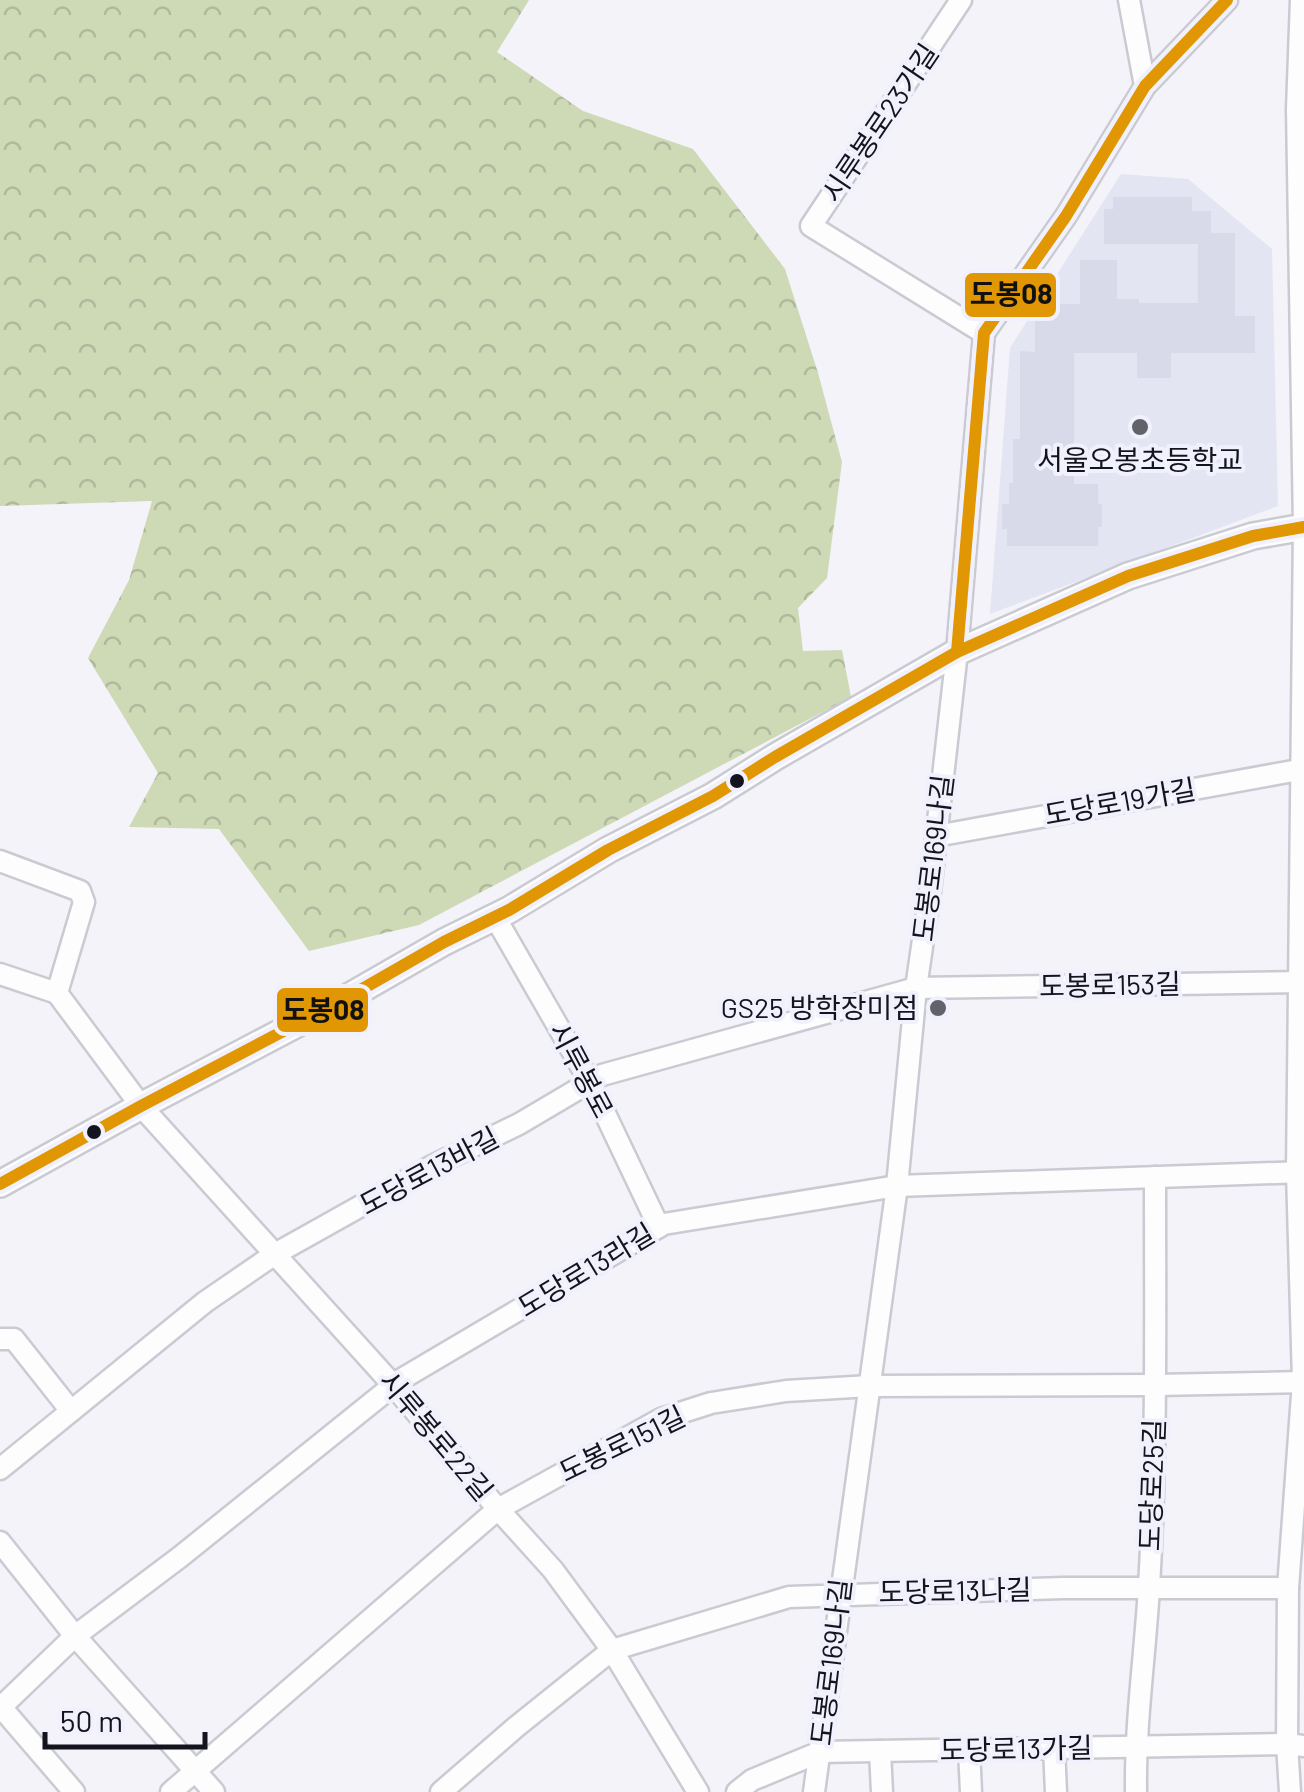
<svg xmlns="http://www.w3.org/2000/svg" width="1304" height="1792" font-family="Barlow,'Noto Sans KR',sans-serif">
	<defs>
		<pattern id="forest-crowns" width="20" height="18" patternUnits="userSpaceOnUse" patternTransform="scale(2.5)"><rect width="20" height="18" fill="#ced9b6"/><path d="M2 6a3 3 0 1 1 6 0M12 15a3 3 0 1 1 6 0" fill="none" stroke="#b0b99c"/></pattern>
	</defs>
	<rect width="100%" height="100%" fill="#f3f3f9"/>
	<path fill="#e3e5f2" d="M1121,174L1188,179L1272,249L1278,506L990,614L1010,348Z"/>
	<path fill="url(#forest-crowns)" d="M0,0H529L497,52L583,111L693,149L785,269L818,373L842,462L827,578L798,608L803,651L842,650L851,697L419,925L309,951L219,829L129,827L158,773L88,658L129,580L152,501L0,506Z"/>
	<path fill="#d8d9e9" d="M1113,197H1192V211H1211V233H1235V316H1255V353H1171V378H1137V353H1074V484H1098V504H1102V527H1098V546H1007V529H1002V504H1009V483H1013V439H1020V351L1035,352V316L1044,304H1080V260H1117V299H1139V303H1198V244H1104V209H1113Z"/>
	<g fill="none" stroke-linecap="round" stroke-linejoin="round">
		<defs>
			<g id="minor">
				<path d="M961,0L811,226L984,333"/>
				<path d="M1129,0L1145,86"/>
				<path d="M936,836L1304,769"/>
				<path d="M0,861L80,891L84,902L57,993L0,974"/>
				<path d="M495,917L590,1082L659,1227"/>
				<path d="M57,993L141,1106L393,1385L498,1509L553,1570L612,1650L698,1792"/>
				<path d="M0,1339H14L71,1411"/>
				<path d="M0,1469L205,1302L275,1254L434,1165L519,1124L602,1075L916,988L1304,982"/>
				<path d="M0,1542L75,1636L214,1792"/>
				<path d="M1,1707L74,1792"/>
				<path d="M0,1708L75,1636L180,1557L400,1380L664,1224L897,1186L1304,1172"/>
				<path d="M1054,1748L1056,1792"/>
				<path d="M969,1749L971,1792"/>
				<path d="M880,1751L882,1792"/>
				<path d="M171,1792L498,1509L661,1419L711,1403L786,1391L870,1386L1156,1385L1304,1382"/>
				<path d="M441,1792L516,1727L612,1650L789,1597L1063,1588H1288"/>
				<path d="M737,1792L752,1780L820,1752L1287,1744L1304,1746"/>
				<path d="M814,1792L897,1186L916,988L930,892L957,652L984,333L1066,216L1145,86L1227,0"/>
				<path d="M1136,1792C1135,1723 1145,1656 1149,1587C1157,1451 1155,1314 1155,1177"/>
				<path d="M1290,1792L1287,1744L1288,1588L1303,1381L1297,1172L1304,527L1297,109L1301,0"/>
			</g>
			<path id="tertiary" d="M0,1184L141,1106L350,996L444,942L509,910L608,850L713,796L775,757L957,652L1128,576L1253,536L1304,527"/>
		</defs>
		<use href="#minor" stroke="#cacbd2" stroke-width="25"/>
		<use href="#tertiary" stroke="#cacbd2" stroke-width="30"/>
		<use href="#minor" stroke="#fdfdfe" stroke-width="20"/>
		<use href="#tertiary" stroke="#fdfdfe" stroke-width="25"/>
		<defs>
			<g id="bus-1">
				<path d="M957,652L984,333L1066,216L1145,86L1227,0"/>
				<path d="M0,1184L141,1106L350,996L444,942L509,910L608,850L713,796L775,757L957,652L1128,576L1253,536L1304,527"/>
			</g>
		</defs>
		<use href="#bus-1" stroke="#f0f1fc" stroke-width="20"/>
		<use href="#bus-1" stroke="#e09703" stroke-width="12"/>
	</g>
	<g fill="#61626a" stroke="#f0f1fc" stroke-width="4">
		<circle cx="1140" cy="427" r="10"/>
		<circle cx="938" cy="1008" r="10"/>
	</g>
	<g fill="#13141d" stroke="#f0f1fc" stroke-width="4">
		<circle cx="737" cy="781" r="9"/>
		<circle cx="94" cy="1132" r="9"/>
	</g>
	<g text-anchor="middle" stroke-width="8" stroke-linejoin="round" paint-order="stroke">
		<g font-size="28" fill="#13141d" stroke="#f0f1fc">
			<text transform="translate(880 123) rotate(-56)" y="10">시루봉로23가길</text>
			<text transform="translate(1120 802) rotate(-10)" y="10">도당로19가길</text>
			<text transform="translate(933 858) rotate(-83)" y="10">도봉로169나길</text>
			<text transform="translate(1110 985) rotate(-1)" y="10">도봉로153길</text>
			<text transform="translate(581 1070) rotate(62)" y="10">시루봉로</text>
			<text transform="translate(429 1171) rotate(-28)" y="10">도당로13바길</text>
			<text transform="translate(586 1270) rotate(-31)" y="10">도당로13라길</text>
			<text transform="translate(436 1436) rotate(50)" y="10">시루봉로22길</text>
			<text transform="translate(622 1444) rotate(-26)" y="10">도봉로151길</text>
			<text transform="translate(1152 1485) rotate(-88)" y="10">도당로25길</text>
			<text transform="translate(955 1591) rotate(-1)" y="10">도당로13나길</text>
			<text transform="translate(831 1662) rotate(-83)" y="10">도봉로169나길</text>
			<text transform="translate(1016 1749) rotate(-1)" y="10">도당로13가길</text>
		</g>
		<g font-size="28" fill="#13141d" stroke="#f0f1fc">
			<text x="1140" y="470">서울오봉초등학교</text>
			<text x="918" y="1018" text-anchor="end">GS25 방학장미점</text>
		</g>
	</g>
	<g stroke="#f0f1fc" stroke-width="4">
		<rect x="963" y="271" width="95" height="48" rx="10" fill="#e09703"/>
		<rect x="275" y="986" width="95" height="48" rx="10" fill="#e09703"/>
	</g>
	<g font-size="28" text-anchor="middle" font-weight="bold" fill="#111">
		<text x="1011" y="304">도봉08</text>
		<text x="323" y="1020">도봉08</text>
	</g>
	<path d="M45 1732v15h160v-15" fill="none" stroke="#13141d" stroke-width="5"/>
	<text x="60" y="1732" font-size="30" fill="#13141d" stroke="#f0f1fc" stroke-width="8" paint-order="stroke">50 m</text>
</svg>
